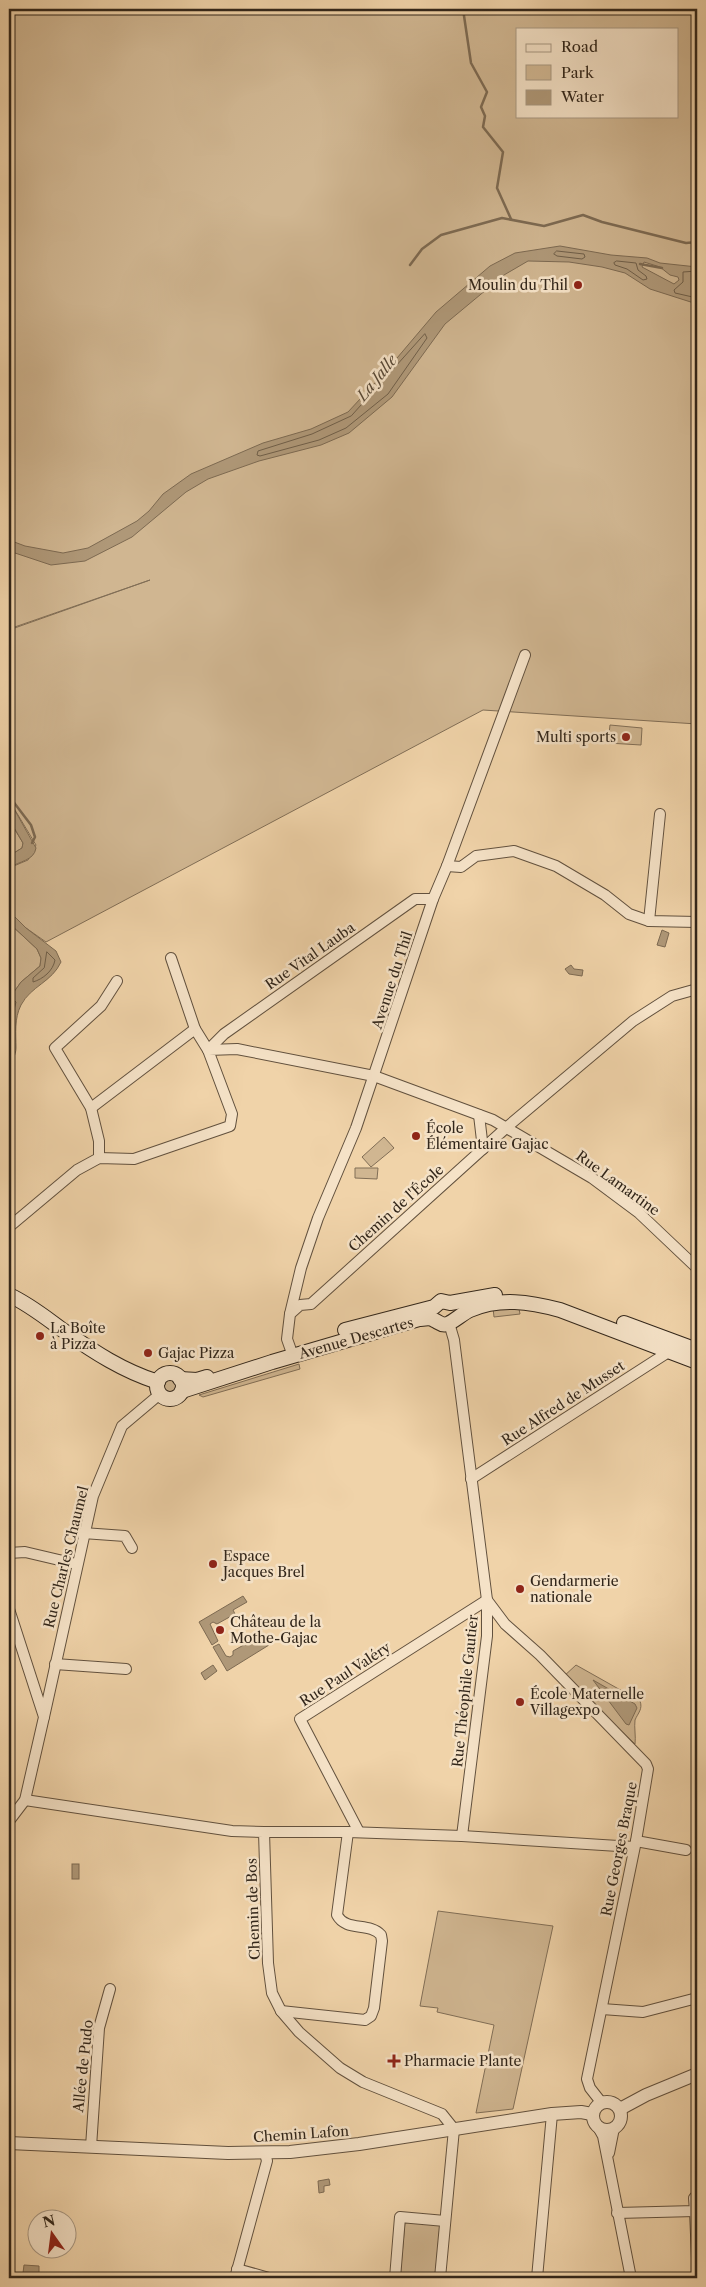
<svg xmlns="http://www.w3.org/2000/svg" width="706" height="2287" font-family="'Libre Caslon Text',serif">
	<rect width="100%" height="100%" fill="#f0d3a9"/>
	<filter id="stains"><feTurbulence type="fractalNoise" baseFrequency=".004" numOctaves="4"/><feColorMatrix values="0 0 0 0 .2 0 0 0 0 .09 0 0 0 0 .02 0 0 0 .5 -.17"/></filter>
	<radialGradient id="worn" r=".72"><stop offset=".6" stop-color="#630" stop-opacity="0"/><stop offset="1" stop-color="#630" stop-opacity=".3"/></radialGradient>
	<g fill="#d0b691" stroke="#816e56" fill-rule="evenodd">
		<path d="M9,9H697V724L483,710L46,942L26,928L9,911V868L28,860L36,845L9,800V630L150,580L9,629ZM517,29H677V116H517Z"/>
		<path d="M610,725L642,728L641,745L608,743Z"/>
		<path d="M9,820L23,843L22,848L9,856Z"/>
		<path d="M9,923L37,949L41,958L40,966L21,982L9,999Z"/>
		<path d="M384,1137L394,1148L371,1167L362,1157Z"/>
		<path d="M355,1168H378L377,1179L355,1178Z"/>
		<path d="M493,1308L519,1309L520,1314L494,1317Z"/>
		<path d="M299,1364L300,1369L203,1397L199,1395Z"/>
		<circle cx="170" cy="1386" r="7"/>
		<path d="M576,1665L640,1701C643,1709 638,1713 635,1720C634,1727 636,1737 635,1744L563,1677Z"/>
		<path d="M438,1911L553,1926L513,2109L476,2113L494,2025L437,2012L438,2008L420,2006Z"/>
		<path d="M405,2222L440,2225L435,2278H400Z"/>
	</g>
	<g fill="#af9878" stroke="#7d6a52" fill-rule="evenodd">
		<path d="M560,246L611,255L647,258L660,263L697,267V304L650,289L625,273L602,267L569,262L528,261L504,275L445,324L392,397L349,433L321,445L259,461L208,479L186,492L132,537L85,561L51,565L9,551V540L25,546L63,553L88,548L137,521L149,511L163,494L191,474L263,443L311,429L348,412L386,371L436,312L490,266L515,253ZM644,262L660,267L670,275L678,277L679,280L674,284L642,267Z"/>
		<path d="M9,800L36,848C34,861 19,861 9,868V856L22,848L23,843L9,819Z"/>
		<path d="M9,911L26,928L56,951L61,962C52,982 31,986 21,1005C14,1019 16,1033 16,1048C16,1055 11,1063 9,1070V999L21,982L40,966L41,958L37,949L9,923Z"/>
		<path d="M662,930L669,933L665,947L657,945Z"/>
		<path d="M571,965L574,969L583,970L582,976L569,974L565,969Z"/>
		<path d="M243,1596L247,1602L233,1610L235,1614L217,1624L213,1622L210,1624L218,1641L212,1645L199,1622Z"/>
		<path d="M258,1637L262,1639L265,1637L269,1645L227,1671L213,1647L219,1644L226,1656L230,1657L233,1655V1651Z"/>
		<path d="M213,1665L217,1671L205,1680L201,1673Z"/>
		<path d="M593,1680L635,1704L637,1708L629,1725L626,1724Z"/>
		<rect x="72" y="1864" width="7" height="15"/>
		<path d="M329,2179L330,2185L324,2186V2192L319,2193L318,2181Z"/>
		<path d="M24,2265L39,2266V2274L23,2273Z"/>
	</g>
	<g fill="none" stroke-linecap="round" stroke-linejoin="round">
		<g stroke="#705f49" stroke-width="1">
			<path d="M557,251L584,254L585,257L582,259L557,256L554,254Z"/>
			<path d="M617,261L636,263L638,270L646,276L647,279L643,280L627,269L615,265L614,263Z"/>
			<path d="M697,271L683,272V282L674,290L675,293L697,298"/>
			<path d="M425,334L427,338L388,394L346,428L319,440L260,456L257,455L258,451L312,434L351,416Z"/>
			<path d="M47,952L55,960C53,971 43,979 33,982V978L44,968Z"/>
			<path d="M9,1001L14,1000L16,1002L10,1026L11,1048L9,1056"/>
		</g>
		<g stroke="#7d6a52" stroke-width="2.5">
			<path d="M463,9L471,63L487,92L481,107L485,116L483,127L503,152L497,188L511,219"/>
			<path d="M640,264L662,268"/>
			<path d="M410,265L422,249L441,235L502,218L544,226L583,215L602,222L686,243L697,242"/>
			<path d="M9,796L31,825L35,837L32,843"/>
		</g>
		<defs>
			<g id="minor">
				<path d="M447,866L461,867L476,856L514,851L556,866L605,895L629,914L649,921L697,922"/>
				<path d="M649,921L660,814"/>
				<path d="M171,958L195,1029"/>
				<path d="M91,1108L195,1029L208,1050L224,1034L415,899H433"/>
				<path d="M479,1115L483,1149"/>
				<path d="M99,1158V1141L91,1108L55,1048L101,1006L117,981"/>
				<path d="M9,1227L77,1170L99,1158L134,1159L230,1126L232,1114L208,1050L237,1049L374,1076L493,1120L592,1178L639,1213L697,1268"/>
				<path d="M290,1314L301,1268L318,1218L356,1128L433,899L447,866L525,655"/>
				<path d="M293,1356L287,1339L290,1314L300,1305L311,1304L507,1127L633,1021L672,996L697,989"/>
				<path d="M471,1479L670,1351"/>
				<path d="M83,1533L125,1536L132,1548"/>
				<path d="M9,1553L25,1552L76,1564"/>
				<path d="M9,1609L44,1717L25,1800L9,1821"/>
				<path d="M55,1664L126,1669"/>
				<path d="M44,1717L93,1496L122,1426L160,1394"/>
				<path d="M25,1800L232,1831L264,1832L268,1963L272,1993L281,2011L299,2032L340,2068L363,2082L442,2114L454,2129L440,2278"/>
				<path d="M264,1832H348L462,1836L487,1636V1600L454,1340L449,1323"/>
				<path d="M359,1832L300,1719L487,1600L505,1624L540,1655L646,1764L648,1769L636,1841L587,2079L590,2088L601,2102"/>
				<path d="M462,1836L634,1847"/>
				<path d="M636,1841L686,1850"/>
				<path d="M602,2009L643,2012L697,1998"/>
				<path d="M281,2011L365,2020L371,2016L374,2008L382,1941L381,1935C369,1922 346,1932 337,1915L348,1832"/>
				<path d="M598,2127L603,2136L631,2278"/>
				<path d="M91,2147L99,2028L110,1989"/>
				<path d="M609,2153L614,2128"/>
				<path d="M695,2211L697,2258"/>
				<path d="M617,2213L695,2211L694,2198L697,2195"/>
				<path d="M237,2269L269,2278"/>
				<path d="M235,2278L267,2161L265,2153"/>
				<path d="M395,2278L400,2217L445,2221"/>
				<path d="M537,2278L552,2114"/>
			</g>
			<g id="tertiary">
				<circle cx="607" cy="2116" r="14"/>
				<path d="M620,2109L646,2095L697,2074"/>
				<path d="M9,2143L228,2153L290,2152L359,2144L552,2114L581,2112L592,2114"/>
			</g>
			<g id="secondary">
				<path d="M9,1295C29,1304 46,1318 64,1331C94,1352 123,1371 158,1382"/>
				<path d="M624,1323L697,1350"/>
				<path d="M345,1330L434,1307L441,1301L450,1303L495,1295"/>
				<circle cx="170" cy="1386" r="13"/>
				<path d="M180,1379L197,1380L207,1377"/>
				<path d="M182,1391L272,1362L419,1319C423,1319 430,1317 434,1320C439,1322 441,1326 447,1324C452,1323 463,1313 470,1310C500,1297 530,1302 560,1310L697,1362"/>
			</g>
		</defs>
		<use href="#minor" stroke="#62513e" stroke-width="12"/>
		<use href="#tertiary" stroke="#62513e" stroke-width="14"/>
		<use href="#secondary" stroke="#32261a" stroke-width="16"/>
		<use href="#minor" stroke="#f5e2c7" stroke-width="10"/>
		<use href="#tertiary" stroke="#f5e2c7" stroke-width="12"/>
		<use href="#secondary" stroke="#f5e2c7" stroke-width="14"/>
	</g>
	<g fill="#8f2418" stroke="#f5e2c7" stroke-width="2">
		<circle cx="578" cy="285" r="5"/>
		<circle cx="626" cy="737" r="5"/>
		<circle cx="416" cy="1136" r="5"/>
		<circle cx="40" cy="1336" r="5"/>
		<circle cx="148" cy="1353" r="5"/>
		<circle cx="213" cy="1564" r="5"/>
		<circle cx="520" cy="1589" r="5"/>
		<circle cx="220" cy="1630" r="5"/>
		<circle cx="520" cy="1702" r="5"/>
		<path d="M391.5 2053.5h5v5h5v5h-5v5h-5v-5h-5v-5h5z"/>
	</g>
	<g text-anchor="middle" stroke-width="5" stroke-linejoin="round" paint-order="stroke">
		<g font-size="14" fill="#32261a" stroke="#f5e2c7" text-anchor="start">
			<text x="568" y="290" text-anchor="end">Moulin du Thil</text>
			<text x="616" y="742" text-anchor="end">Multi sports</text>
			<text x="426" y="1133">École<tspan x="426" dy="16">Élémentaire Gajac</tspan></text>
			<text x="50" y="1333">La Boîte<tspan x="50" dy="16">à Pizza</tspan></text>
			<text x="158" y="1358">Gajac Pizza</text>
			<text x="223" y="1561">Espace<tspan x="223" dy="16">Jacques Brel</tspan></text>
			<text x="530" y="1586">Gendarmerie<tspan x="530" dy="16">nationale</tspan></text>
			<text x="230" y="1627">Château de la<tspan x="230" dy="16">Mothe-Gajac</tspan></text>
			<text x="530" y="1699">École Maternelle<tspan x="530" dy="16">Villagexpo</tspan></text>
			<text x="404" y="2066">Pharmacie Plante</text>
		</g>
		<g font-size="14" fill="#32261a" stroke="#f5e2c7">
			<text transform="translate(310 956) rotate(-35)" y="5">Rue Vital Lauba</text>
			<text transform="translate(392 980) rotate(-72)" y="5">Avenue du Thil</text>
			<text transform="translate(618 1183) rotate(36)" y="5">Rue Lamartine</text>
			<text transform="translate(396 1208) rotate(-42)" y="5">Chemin de l'École</text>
			<text transform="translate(356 1338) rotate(-16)" y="5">Avenue Descartes</text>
			<text transform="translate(563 1403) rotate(-33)" y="5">Rue Alfred de Musset</text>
			<text transform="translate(66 1557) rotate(-76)" y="5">Rue Charles Chaumel</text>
			<text transform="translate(345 1674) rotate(-33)" y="5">Rue Paul Valéry</text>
			<text transform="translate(465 1691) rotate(-84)" y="5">Rue Théophile Gautier</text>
			<text transform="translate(619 1849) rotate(-79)" y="5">Rue Georges Braque</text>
			<text transform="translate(253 1909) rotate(-92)" y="5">Chemin de Bos</text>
			<text transform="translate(83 2066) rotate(-84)" y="5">Allée de Pudo</text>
			<text transform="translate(301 2134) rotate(-4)" y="5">Chemin Lafon</text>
		</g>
		<g font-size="15" font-style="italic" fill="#584836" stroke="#f5e2c7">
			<text transform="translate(377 378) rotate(-51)" y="5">La Jalle</text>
		</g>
	</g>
	<rect width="706" height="2287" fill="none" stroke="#f0d3a9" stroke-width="30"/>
	<rect x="10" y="10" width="686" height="2267" fill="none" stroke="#32261a" stroke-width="2.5"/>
	<rect x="15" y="15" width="676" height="2257" fill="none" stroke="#32261a"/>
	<rect x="516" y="28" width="162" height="90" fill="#f5e2c7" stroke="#a79782"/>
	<rect x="526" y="44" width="25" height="8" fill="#f5e2c7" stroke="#a79782"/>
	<text x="561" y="52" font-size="15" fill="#32261a">Road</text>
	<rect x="526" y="65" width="25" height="15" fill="#d0b691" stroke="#a79782"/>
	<text x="561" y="78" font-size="15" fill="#32261a">Park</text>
	<rect x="526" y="90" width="25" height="15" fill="#af9878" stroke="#a79782"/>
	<text x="561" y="102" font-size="15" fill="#32261a">Water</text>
	<g transform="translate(52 2234) rotate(346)"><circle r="24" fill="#f5e2c7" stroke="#a79782"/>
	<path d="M0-4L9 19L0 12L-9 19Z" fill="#8f2418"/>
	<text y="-8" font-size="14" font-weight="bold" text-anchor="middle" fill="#32261a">N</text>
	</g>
	<rect width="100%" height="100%" filter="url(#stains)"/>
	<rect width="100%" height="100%" fill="url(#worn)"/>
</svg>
